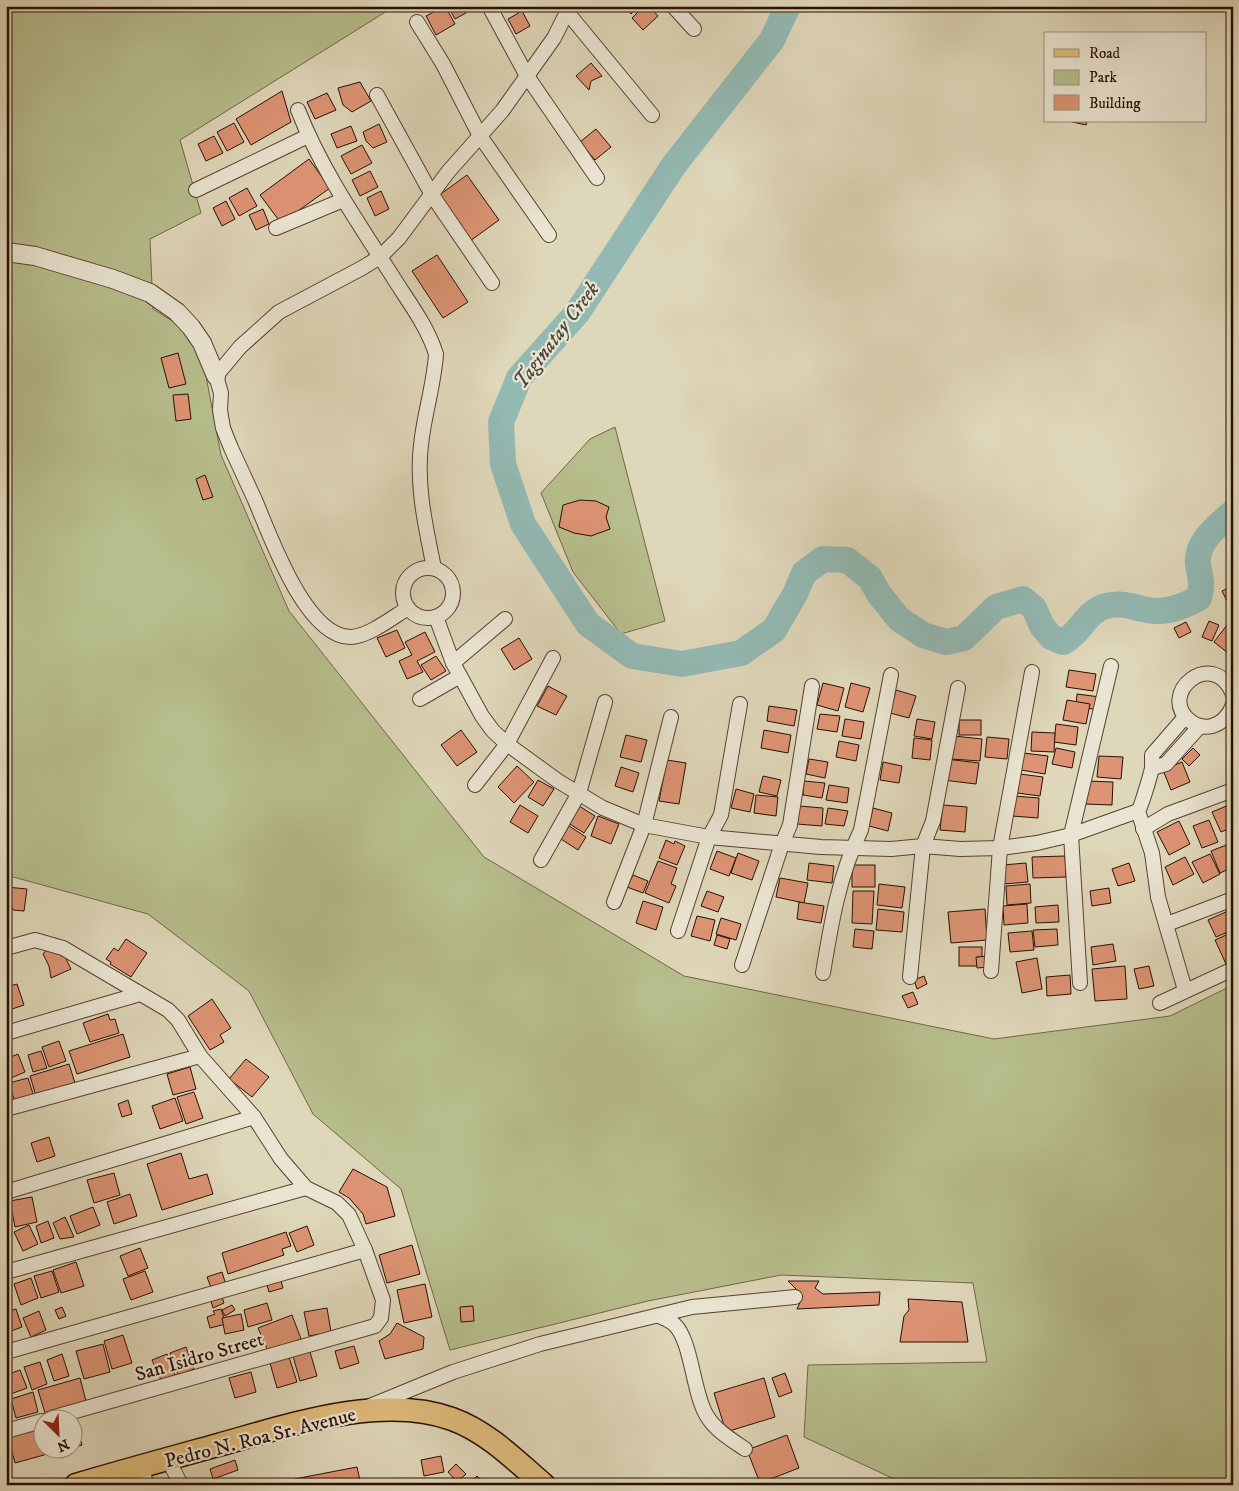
<svg xmlns="http://www.w3.org/2000/svg" width="1239" height="1491" font-family="'IM FELL DW Pica',serif">
	<rect width="100%" height="100%" fill="#dfd7b9"/>
	<filter id="stains"><feTurbulence type="fractalNoise" baseFrequency=".004" numOctaves="4"/><feColorMatrix values="0 0 0 0 .2 0 0 0 0 .09 0 0 0 0 .02 0 0 0 .5 -.17"/></filter>
	<radialGradient id="worn" r=".72"><stop offset=".6" stop-color="#630" stop-opacity="0"/><stop offset="1" stop-color="#630" stop-opacity=".3"/></radialGradient>
	<g fill="#b7bd8c" stroke="#706646">
		<path d="M6,6H395L180,140L201,213L150,239L153,309L185,329L202,355L221,455L289,611L484,857L684,976L994,1039L1170,1016L1233,985V1485H907L804,1437L808,1365L987,1362L973,1283L781,1275L648,1301L450,1350L401,1189L313,1114L249,991L148,914L6,875Z"/>
		<path d="M615,427L665,621L621,634L573,572L541,493L590,439Z"/>
	</g>
	<g fill="none" stroke-linecap="round" stroke-linejoin="round">
		<path stroke="#93b9b3" stroke-width="26" d="M788,6L772,40L674,165L577,313L519,378L501,422L503,464L523,524L588,624L632,656L682,664L741,653L774,630L795,594L804,573L823,559L847,560L870,578L879,594L899,619L923,635L946,642L964,638L996,607L1023,599L1034,608L1042,626L1051,637L1063,642C1081,633 1086,611 1106,606C1127,601 1137,610 1155,611C1171,612 1186,605 1199,598C1203,582 1200,578 1198,563C1196,541 1219,525 1233,512"/>
	</g>
	<g fill="#dd9474" stroke="#290e01">
		<path d="M445,6L455,24L436,35L426,16Z"/>
		<path d="M448,6H471L473,9L455,19Z"/>
		<path d="M624,6H639L631,14Z"/>
		<path d="M644,6H649L658,16L643,30L632,18Z"/>
		<path d="M522,11L530,26L516,34L508,19Z"/>
		<path d="M591,63L602,76L591,81L589,90L576,76Z"/>
		<path d="M360,82L371,101L352,112L343,105L338,88Z"/>
		<path d="M282,91L291,122L251,145L236,119Z"/>
		<path d="M327,93L336,110L315,119L307,102Z"/>
		<path d="M1068,121H1087L1086,125Z"/>
		<path d="M234,123L244,142L227,151L217,132Z"/>
		<path d="M379,124L387,142L373,148L366,141L363,132Z"/>
		<path d="M351,126L357,141L337,148L331,134Z"/>
		<path d="M596,129L611,147L595,160L580,142Z"/>
		<path d="M214,136L223,153L206,161L198,144Z"/>
		<path d="M362,145L372,163L351,174L341,156Z"/>
		<path d="M309,159L330,188L281,223L260,195Z"/>
		<path d="M370,171L378,187L360,196L352,180Z"/>
		<path d="M467,175L499,220L470,241L438,196Z"/>
		<path d="M247,188L257,206L239,216L229,198Z"/>
		<path d="M381,191L389,209L375,216L367,198Z"/>
		<path d="M226,201L235,219L222,226L213,208Z"/>
		<path d="M263,209L269,224L256,230L249,215Z"/>
		<path d="M437,255L468,302L443,318L412,271Z"/>
		<path d="M178,353L186,384L169,388L161,358Z"/>
		<path d="M188,394L191,419L176,421L173,395Z"/>
		<path d="M205,475L213,497L203,500L196,479Z"/>
		<path d="M580,500L596,501L609,507L606,517L610,529L591,536L574,533L559,527L563,505Z"/>
		<path d="M1233,586V599L1227,601L1222,591Z"/>
		<path d="M1209,621L1219,625L1212,641L1202,637Z"/>
		<path d="M1186,622L1191,632L1179,638L1174,628Z"/>
		<path d="M1227,625L1233,629V657L1214,642Z"/>
		<path d="M397,630L405,648L386,657L377,638Z"/>
		<path d="M425,632L435,652L417,661L423,672L407,679L399,661L412,655L405,642Z"/>
		<path d="M519,638L532,659L514,670L501,649Z"/>
		<path d="M436,656L446,671L431,680L421,665Z"/>
		<path d="M1069,670L1096,674L1093,691L1066,687Z"/>
		<path d="M823,683L844,688L838,711L817,705Z"/>
		<path d="M851,683L870,688L863,712L845,707Z"/>
		<path d="M548,686L567,696L556,715L537,706Z"/>
		<path d="M896,690L916,696L909,718L890,713Z"/>
		<path d="M1077,694L1100,697L1098,710L1076,706Z"/>
		<path d="M1067,700L1090,704L1086,724L1063,720Z"/>
		<path d="M769,706L797,710L794,726L767,721Z"/>
		<path d="M820,714L840,716L837,732L817,729Z"/>
		<path d="M845,719L864,722L861,739L842,736Z"/>
		<path d="M917,719L935,722L932,739L914,736Z"/>
		<rect x="959" y="720" width="22" height="15"/>
		<path d="M1056,724L1078,727L1076,745L1054,742Z"/>
		<path d="M461,730L477,752L457,766L441,745Z"/>
		<path d="M764,730L791,735L788,753L761,748Z"/>
		<path d="M1032,732L1055,733L1054,752L1031,751Z"/>
		<path d="M626,735L647,740L641,762L620,757Z"/>
		<path d="M954,736L982,739L980,761L951,759Z"/>
		<path d="M987,737L1009,739L1007,759L985,757Z"/>
		<path d="M914,738L932,740L930,760L912,758Z"/>
		<path d="M839,741L859,745L856,761L836,757Z"/>
		<path d="M1056,748L1075,752L1072,768L1052,764Z"/>
		<path d="M1193,748L1200,755L1189,766L1182,759Z"/>
		<path d="M1023,753L1048,756L1045,774L1021,770Z"/>
		<path d="M1099,756L1123,757L1121,779L1097,777Z"/>
		<path d="M809,759L828,762L825,778L806,774Z"/>
		<path d="M946,759L979,763L976,784L943,780Z"/>
		<path d="M667,760L686,763L679,804L659,801Z"/>
		<path d="M883,762L902,766L899,783L880,780Z"/>
		<path d="M1182,762L1190,782L1171,790L1163,770Z"/>
		<path d="M517,766L534,782L514,803L498,787Z"/>
		<path d="M621,767L639,773L633,792L615,786Z"/>
		<path d="M1020,774L1043,777L1040,796L1017,793Z"/>
		<path d="M763,776L781,780L777,796L759,792Z"/>
		<path d="M538,780L554,789L543,806L528,797Z"/>
		<path d="M804,781L825,783L822,798L803,795Z"/>
		<path d="M1086,781L1113,782L1112,805L1085,804Z"/>
		<path d="M829,785L849,788L847,803L826,800Z"/>
		<path d="M736,789L754,794L750,812L731,808Z"/>
		<path d="M756,795L778,797L776,816L754,813Z"/>
		<path d="M1014,796L1039,798L1038,818L1012,816Z"/>
		<path d="M576,804L595,816L584,833L565,821Z"/>
		<path d="M520,805L538,816L528,833L510,822Z"/>
		<path d="M943,805L967,807L965,832L940,830Z"/>
		<path d="M1229,805L1233,815V827L1221,832L1212,812Z"/>
		<path d="M799,806L823,808L822,826L797,824Z"/>
		<path d="M828,808L848,811L844,826L825,824Z"/>
		<path d="M873,808L892,813L888,831L869,826Z"/>
		<path d="M598,816L619,824L611,844L591,836Z"/>
		<path d="M1209,820L1218,842L1202,848L1193,826Z"/>
		<path d="M1179,821L1190,844L1169,855L1157,832Z"/>
		<path d="M569,826L586,837L578,850L561,839Z"/>
		<path d="M666,840L674,844L675,841L685,846L677,865L659,858Z"/>
		<path d="M1229,844L1233,852V867L1220,873L1211,851Z"/>
		<path d="M717,851L736,858L729,876L710,869Z"/>
		<path d="M738,853L759,861L752,880L731,873Z"/>
		<path d="M1210,854L1220,874L1203,883L1192,862Z"/>
		<path d="M1065,856L1066,877L1033,878L1032,857Z"/>
		<path d="M1185,857L1194,874L1173,885L1165,867Z"/>
		<path d="M658,861L677,868L671,884L676,886L669,903L645,893Z"/>
		<path d="M809,863L834,866L832,883L807,880Z"/>
		<path d="M1026,863L1028,882L1004,884L1003,865Z"/>
		<path d="M1129,863L1135,881L1118,886L1112,869Z"/>
		<rect x="852" y="865" width="23" height="22"/>
		<path d="M633,875L648,881L643,893L627,887Z"/>
		<path d="M780,878L808,883L804,903L776,897Z"/>
		<path d="M879,884L905,887L902,908L877,905Z"/>
		<path d="M1030,884L1031,903L1007,905L1006,886Z"/>
		<path d="M6,887L27,889L24,911L13,910L11,905H6Z"/>
		<path d="M1109,888L1111,903L1092,906L1090,891Z"/>
		<path d="M707,891L724,897L718,912L701,906Z"/>
		<path d="M853,891H874L872,924L852,923Z"/>
		<path d="M643,901L663,907L656,930L636,923Z"/>
		<path d="M799,902L824,906L821,923L797,919Z"/>
		<path d="M1027,904L1028,923L1004,925L1003,906Z"/>
		<path d="M1058,905L1059,922L1036,923L1035,907Z"/>
		<path d="M878,909L904,912L902,932L876,930Z"/>
		<path d="M985,909L987,940L951,943L948,912Z"/>
		<path d="M1228,911L1233,922V930L1216,937L1208,920Z"/>
		<path d="M697,916L715,920L710,941L691,936Z"/>
		<path d="M721,918L741,924L736,940L716,934Z"/>
		<path d="M855,929L874,931L872,949L853,947Z"/>
		<path d="M1057,929L1058,945L1035,947L1033,930Z"/>
		<path d="M1032,931L1034,950L1010,952L1008,933Z"/>
		<path d="M1233,932V961L1226,964L1215,940Z"/>
		<path d="M717,935L730,939L727,949L714,945Z"/>
		<path d="M126,939L147,953L131,977L110,964L111,962L106,959L114,948L118,951Z"/>
		<path d="M1113,944L1116,961L1093,965L1091,947Z"/>
		<rect x="959" y="947" width="23" height="19"/>
		<path d="M48,948L63,953L71,969L51,978L49,966L43,954Z"/>
		<path d="M990,956V967L977,968L976,957Z"/>
		<path d="M1037,958L1042,989L1022,993L1016,962Z"/>
		<path d="M1125,966L1127,999L1095,1001L1092,969Z"/>
		<path d="M1149,966L1154,986L1139,989L1134,969Z"/>
		<path d="M1070,975L1071,994L1047,996L1046,977Z"/>
		<path d="M924,976L927,984L917,989L914,980Z"/>
		<path d="M17,984L24,1005L6,1011V987Z"/>
		<path d="M913,992L918,1004L908,1008L902,996Z"/>
		<path d="M212,999L231,1028L220,1035L224,1042L210,1050L188,1016Z"/>
		<path d="M108,1014L110,1020L115,1019L119,1033L90,1042L83,1023Z"/>
		<path d="M123,1034L130,1057L77,1074L69,1051Z"/>
		<path d="M59,1041L66,1061L49,1067L42,1047Z"/>
		<path d="M41,1051L47,1068L33,1072L28,1055Z"/>
		<path d="M18,1054L25,1072L11,1078L6,1068V1059Z"/>
		<path d="M246,1059L269,1077L252,1097L229,1079Z"/>
		<path d="M69,1064L75,1083L36,1096L30,1076Z"/>
		<path d="M190,1067L196,1089L173,1095L167,1074Z"/>
		<path d="M28,1078L35,1100L16,1106L9,1083Z"/>
		<path d="M194,1092L203,1118L186,1124L177,1097Z"/>
		<path d="M175,1098L183,1121L160,1129L152,1106Z"/>
		<path d="M128,1100L132,1114L122,1117L118,1104Z"/>
		<path d="M49,1137L55,1156L37,1162L31,1143Z"/>
		<path d="M181,1153L189,1179L207,1174L213,1194L162,1210L147,1164Z"/>
		<path d="M353,1169L387,1187L395,1216L366,1224L363,1214L349,1198L339,1192Z"/>
		<path d="M114,1173L120,1195L94,1203L87,1180Z"/>
		<path d="M130,1194L137,1216L114,1224L107,1202Z"/>
		<path d="M32,1197L37,1222L15,1227L10,1201Z"/>
		<path d="M93,1207L100,1225L77,1234L70,1216Z"/>
		<path d="M65,1217L74,1237L60,1239L53,1223Z"/>
		<path d="M48,1221L54,1238L41,1243L36,1226Z"/>
		<path d="M29,1225L38,1244L23,1251L14,1232Z"/>
		<path d="M307,1226L314,1245L297,1252L289,1233Z"/>
		<path d="M286,1232L291,1246L282,1249L284,1255L228,1274L222,1253Z"/>
		<path d="M412,1245L420,1274L387,1283L379,1255Z"/>
		<path d="M140,1248L148,1268L128,1276L120,1256Z"/>
		<path d="M76,1262L84,1286L61,1293L53,1270Z"/>
		<path d="M52,1271L59,1292L41,1298L34,1276Z"/>
		<path d="M145,1271L153,1292L131,1300L123,1279Z"/>
		<path d="M222,1272L226,1285L212,1290L207,1277Z"/>
		<path d="M280,1277L283,1288L269,1292L266,1281Z"/>
		<path d="M31,1278L38,1298L21,1305L14,1284Z"/>
		<path d="M788,1281H819L815,1288L823,1294L880,1292L879,1305L797,1309L803,1296Z"/>
		<path d="M425,1284L432,1317L404,1323L397,1290Z"/>
		<path d="M222,1297L224,1303L213,1308L211,1301Z"/>
		<path d="M908,1299L962,1302L968,1342H900L904,1316L909,1310Z"/>
		<path d="M267,1303L272,1320L248,1327L244,1310Z"/>
		<path d="M232,1305L235,1310L225,1316L222,1310Z"/>
		<path d="M473,1306L474,1321L461,1322L460,1307Z"/>
		<path d="M62,1307L66,1316L59,1319L55,1310Z"/>
		<path d="M327,1308L331,1332L309,1336L304,1312Z"/>
		<path d="M16,1309L22,1327L6,1333V1312Z"/>
		<path d="M221,1309L226,1324L210,1328L207,1317L215,1314L213,1311Z"/>
		<path d="M39,1311L46,1330L31,1337L23,1318Z"/>
		<path d="M241,1314L244,1330L225,1334L222,1318Z"/>
		<path d="M292,1315L301,1339L268,1351L258,1328Z"/>
		<path d="M397,1323L424,1337L423,1349L385,1359L379,1341L390,1334Z"/>
		<path d="M123,1335L132,1363L112,1369L104,1341Z"/>
		<path d="M103,1344L110,1372L84,1379L76,1351Z"/>
		<path d="M354,1346L359,1363L340,1369L335,1351Z"/>
		<path d="M186,1347L194,1369L178,1375L170,1353Z"/>
		<path d="M310,1352L317,1376L300,1381L293,1356Z"/>
		<path d="M62,1354L69,1376L54,1381L47,1360Z"/>
		<path d="M167,1354L175,1375L161,1380L152,1360Z"/>
		<path d="M289,1357L297,1382L277,1388L270,1363Z"/>
		<path d="M40,1362L47,1384L32,1390L24,1367Z"/>
		<path d="M20,1370L27,1388L8,1395L6,1375Z"/>
		<path d="M251,1372L256,1392L235,1398L229,1378Z"/>
		<path d="M785,1373L792,1392L779,1397L772,1378Z"/>
		<path d="M80,1378L86,1401L45,1413L38,1390Z"/>
		<path d="M764,1378L775,1417L726,1432L714,1393Z"/>
		<path d="M33,1392L38,1412L16,1418L11,1399Z"/>
		<path d="M72,1419H74L82,1445L72,1448Z"/>
		<path d="M42,1427V1448H69L15,1463L8,1437Z"/>
		<path d="M787,1435L799,1468L760,1483L747,1450Z"/>
		<path d="M441,1456L444,1472L424,1476L421,1460Z"/>
		<path d="M235,1460L238,1470L213,1479L210,1469Z"/>
		<path d="M456,1464L466,1474L457,1482L448,1472Z"/>
		<path d="M357,1467L361,1485H284V1481Z"/>
		<path d="M477,1476L485,1485H468Z"/>
		<path d="M788,1479L791,1485H774Z"/>
	</g>
	<g fill="none" stroke-linecap="round" stroke-linejoin="round">
		<defs>
			<g id="minor">
				<path d="M489,6L527,76L597,178"/>
				<path d="M564,6L567,12L652,115"/>
				<path d="M673,6L694,29"/>
				<path d="M417,22L443,64L480,136L549,235"/>
				<path d="M377,95L432,195L492,283"/>
				<path d="M298,110C321,169 357,221 391,274C407,300 427,325 436,354C434,385 424,415 421,445C416,487 426,528 434,568"/>
				<path d="M196,190L308,136"/>
				<path d="M276,228L343,200"/>
				<circle cx="428" cy="593" r="25"/>
				<path d="M408,608C393,617 368,637 350,637C305,636 270,535 255,500C247,483 239,465 231,448L223,428L220,410L221,393L216,376L240,347L279,312L362,268L380,257L399,238L448,172L502,111L554,38L570,6"/>
				<path d="M436,617L453,663L482,716L493,731L507,744L558,781L603,808L644,825L709,837L821,847L891,849L923,846L960,849L1000,848L1037,843L1071,835L1138,811"/>
				<path d="M453,663L505,619"/>
				<path d="M1233,694C1213,646 1156,694 1190,721C1196,726 1205,728 1212,726C1223,723 1229,715 1233,705"/>
				<path d="M420,699L460,676"/>
				<path d="M1185,717L1152,755C1152,759 1152,764 1152,768C1151,773 1141,808 1138,811L1152,853L1158,897L1185,990"/>
				<path d="M1152,768L1166,764L1200,726"/>
				<path d="M475,785L507,744L553,658"/>
				<path d="M1143,829L1168,814L1233,790"/>
				<path d="M541,860L579,793L605,702"/>
				<path d="M614,902L644,825L671,717"/>
				<path d="M1167,924L1233,899"/>
				<path d="M678,931L709,837L721,815L740,704"/>
				<path d="M6,948L35,940L63,948L168,1010L178,1020L200,1056L254,1117L281,1159L306,1188L337,1203L349,1215L365,1250L383,1300L381,1318L375,1326L51,1418"/>
				<path d="M742,965L782,844L790,825L812,686"/>
				<path d="M991,971L1000,848L1032,672"/>
				<path d="M823,973C831,924 839,875 861,830L891,675"/>
				<path d="M910,977L923,846L933,821L958,688"/>
				<path d="M1080,983L1071,835L1111,666"/>
				<path d="M1160,1003L1233,969"/>
				<path d="M6,1033L140,994"/>
				<path d="M6,1109L200,1056"/>
				<path d="M6,1192L254,1117"/>
				<path d="M6,1272L306,1188"/>
				<path d="M659,1316C664,1318 671,1321 675,1325C692,1342 693,1394 707,1416C715,1430 732,1440 745,1449"/>
				<path d="M6,1352L365,1250"/>
				<path d="M370,1406L453,1372L540,1344L692,1307L795,1297"/>
				<path d="M6,1431L42,1421"/>
				<path d="M168,1459L181,1485"/>
				<path d="M142,1466L146,1485"/>
			</g>
			<path id="tertiary" d="M6,252L35,256L113,279L150,293L177,312L191,327L202,343L216,376"/>
			<path id="primary" d="M76,1485C123,1471 171,1458 218,1445C287,1426 382,1393 452,1419C488,1432 516,1461 544,1485"/>
		</defs>
		<use href="#minor" stroke="#56402f" stroke-width="16"/>
		<use href="#tertiary" stroke="#56402f" stroke-width="20"/>
		<use href="#primary" stroke="#290e01" stroke-width="25"/>
		<use href="#minor" stroke="#eae5d2" stroke-width="14"/>
		<use href="#tertiary" stroke="#eae5d2" stroke-width="18"/>
		<use href="#primary" stroke="#e0bc7c" stroke-width="22"/>
	</g>
	<g text-anchor="middle" stroke-width="4.5" stroke-linejoin="round" paint-order="stroke">
		<g font-size="20" fill="#290e01" stroke="#eae5d2">
			<text transform="translate(199 1356) rotate(-16)" y="7">San Isidro Street</text>
			<text transform="translate(260 1437) rotate(-14)" y="7">Pedro N. Roa Sr. Avenue</text>
		</g>
		<g font-size="21" font-style="italic" fill="#4e4a3f" stroke="#eae5d2">
			<text transform="translate(556 335) rotate(-53)" y="7">Taginatay Creek</text>
		</g>
	</g>
	<rect width="1239" height="1491" fill="none" stroke="#dfd7b9" stroke-width="25"/>
	<rect x="8" y="8" width="1224" height="1476" fill="none" stroke="#290e01" stroke-width="2.5"/>
	<rect x="12" y="12" width="1214" height="1466" fill="none" stroke="#290e01"/>
	<rect x="1044" y="32" width="162" height="90" fill="#eae5d2" stroke="#9d8f7e"/>
	<rect x="1054" y="49" width="25" height="8" fill="#e0bc7c" stroke="#9d8f7e"/>
	<text x="1089" y="58" font-size="15" fill="#290e01">Road</text>
	<rect x="1054" y="70" width="25" height="15" fill="#b7bd8c" stroke="#9d8f7e"/>
	<text x="1089" y="82" font-size="15" fill="#290e01">Park</text>
	<rect x="1054" y="95" width="25" height="15" fill="#dd9474" stroke="#9d8f7e"/>
	<text x="1089" y="108" font-size="15" fill="#290e01">Building</text>
	<g transform="translate(58 1434) rotate(156)"><circle r="24" fill="#eae5d2" stroke="#9d8f7e"/>
	<path d="M0-4L9 19L0 12L-9 19Z" fill="#8f2418"/>
	<text y="-8" font-size="14" font-weight="bold" text-anchor="middle" fill="#290e01">N</text>
	</g>
	<rect width="100%" height="100%" filter="url(#stains)"/>
	<rect width="100%" height="100%" fill="url(#worn)"/>
</svg>
